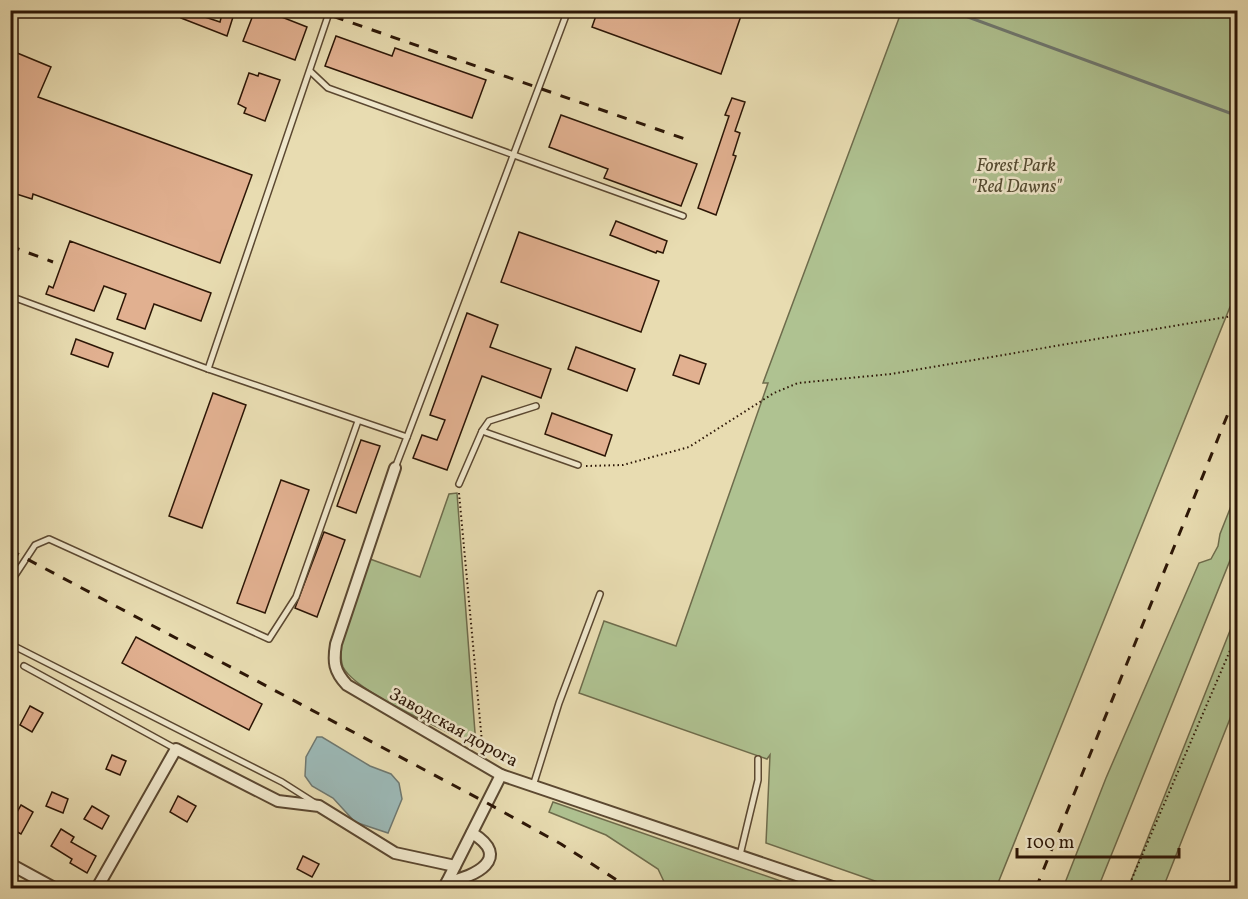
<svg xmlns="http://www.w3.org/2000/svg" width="1248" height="899" font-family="Vollkorn,serif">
	<rect width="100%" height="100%" fill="#e8dcb1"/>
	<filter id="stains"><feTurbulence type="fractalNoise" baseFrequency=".00333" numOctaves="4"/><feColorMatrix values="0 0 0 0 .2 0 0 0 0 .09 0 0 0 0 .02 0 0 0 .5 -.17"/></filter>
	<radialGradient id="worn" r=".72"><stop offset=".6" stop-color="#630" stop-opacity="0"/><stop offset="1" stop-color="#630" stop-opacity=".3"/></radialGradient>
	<g fill="#afc291" stroke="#6e6c4c" stroke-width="1.5">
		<path d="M902,10L1237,11V306L1230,307L996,888H895L766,843L770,755L767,759L579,693L604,621L676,646L768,383H763Z"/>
		<path d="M1237,491V543L1098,888H1063L1106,778L1199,563L1211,559L1218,546L1220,534Z"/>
		<path d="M457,493L476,746C448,731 356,693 343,667C340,659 341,651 341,643L370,559L420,577L449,494Z"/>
		<path d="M1237,613V701L1163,888H1128Z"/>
		<path d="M553,802L801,888H667L658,869L606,835L549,812Z"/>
	</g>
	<path fill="#9cb9b7" stroke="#6f7870" stroke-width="1.5" d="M317,737H322L370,766L391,774L399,783L402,799L388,833L355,822L333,798L312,786L305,776L306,757Z"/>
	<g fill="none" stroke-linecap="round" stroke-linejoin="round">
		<path stroke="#6f7870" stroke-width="3" d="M949,10L1238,116"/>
	</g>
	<g fill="#e1b090" stroke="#2c1606" stroke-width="1.5">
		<path d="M184,10L220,22L222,14L233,17L227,36L181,18Z"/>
		<path d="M255,10H264L307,27L295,60L243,41Z"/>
		<path d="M598,10H743L721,74L592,27Z"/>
		<path d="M336,36L392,56L395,48L486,80L472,118L325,66Z"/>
		<path d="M10,50L51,67L38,97L252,175L220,263L33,194L32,199L10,192Z"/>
		<path d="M249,73L258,76L259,73L280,80L265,121L244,113L246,108L238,104Z"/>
		<path d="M732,98L745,102L735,131L740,133L733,155L736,156L716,215L698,208L729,116L725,115Z"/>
		<path d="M561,115L697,164L681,206L604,178L608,169L549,147Z"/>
		<path d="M616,221L667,241L663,253L657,251L656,253L610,235Z"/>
		<path d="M519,232L659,281L641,332L501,282Z"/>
		<path d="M70,241L211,293L201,321L154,304L145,329L117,319L126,294L104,286L94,311L46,294L49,286L53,288Z"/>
		<path d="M467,313L498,325L490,347L551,369L541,398L482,376L447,470L413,458L422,435L437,440L445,420L430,415Z"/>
		<path d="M76,339L113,353L108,367L71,354Z"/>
		<path d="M576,347L635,369L627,391L568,369Z"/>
		<path d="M680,355L706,364L699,384L673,375Z"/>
		<path d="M213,393L246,405L202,528L169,516Z"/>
		<path d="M552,413L612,435L605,456L545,434Z"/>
		<path d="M361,440L380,446L356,513L337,506Z"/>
		<path d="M281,480L309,490L265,613L237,603Z"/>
		<path d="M324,532L345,540L317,617L295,608Z"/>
		<path d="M136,637L262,704L249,730L122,663Z"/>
		<path d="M30,706L43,713L32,732L20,725Z"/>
		<path d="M112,755L126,761L120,775L106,769Z"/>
		<path d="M52,792L68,799L63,813L46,806Z"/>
		<path d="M178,796L196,806L187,822L170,812Z"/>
		<path d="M21,805L33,812L21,834L10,828V825Z"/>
		<path d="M92,806L109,816L102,829L84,819Z"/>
		<path d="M61,829L74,837L71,842L96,856L87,873L70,863L72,859L51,846Z"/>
		<path d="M303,856L319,864L312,877L297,869Z"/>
	</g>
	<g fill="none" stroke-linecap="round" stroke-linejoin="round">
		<defs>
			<g id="lane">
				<path d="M330,10L208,369L407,437L568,10"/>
				<path d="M310,71L328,88L683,216"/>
				<path d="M10,296L208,369"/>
				<path d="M482,431L578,465"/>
				<path d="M395,468L407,437"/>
				<path d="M459,484L482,431L489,421L536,406"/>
				<path d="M10,583L35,545L49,539L269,639L296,597L358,421"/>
				<path d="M10,644L282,782L315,803"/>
				<path d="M24,666L176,749"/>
				<path d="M533,786L559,703L600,594"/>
				<path d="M740,855L758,780V759"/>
			</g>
			<g id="street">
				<path d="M395,468L336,644C333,662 334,671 347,685L501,775L835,888"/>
				<path d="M10,864L54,888"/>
				<path d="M447,882C475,877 513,858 472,833"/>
				<path d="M97,888L176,749L278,801L319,806L395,853L455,866"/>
				<path d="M444,888L501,775"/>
			</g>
		</defs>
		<use href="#lane" stroke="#5b4831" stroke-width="8"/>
		<use href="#street" stroke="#5b4831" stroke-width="14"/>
		<g stroke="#2c1606" stroke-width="2" stroke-dasharray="1.5 3" stroke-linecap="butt">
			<path d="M586,466L623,465L689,447L774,393L798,383L891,374L1238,315"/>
			<path d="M459,493L483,753"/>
			<path d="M1128,888L1238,632"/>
		</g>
		<use href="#lane" stroke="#f0e8cc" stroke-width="5"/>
		<use href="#street" stroke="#f0e8cc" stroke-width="10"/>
		<g stroke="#2c1606" stroke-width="3" stroke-dasharray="10 10" stroke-linecap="butt">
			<path d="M315,10L688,140"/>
			<path d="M10,246L53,262"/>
			<path d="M10,550L487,803L561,844L629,888"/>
			<path d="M1036,888L1238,389"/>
		</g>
	</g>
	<g text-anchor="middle" stroke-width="5" stroke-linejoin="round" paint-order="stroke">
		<g font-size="18" font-style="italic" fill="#534a30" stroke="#f0e8cc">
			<text x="1016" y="171">Forest Park<tspan x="1016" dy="21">"Red Dawns"</tspan></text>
		</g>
		<g font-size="18" fill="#2c1606" stroke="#f0e8cc">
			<text transform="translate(454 727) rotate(29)" y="6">Заводская дорога</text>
		</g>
	</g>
	<rect width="1248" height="899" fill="none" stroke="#e8dcb1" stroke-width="36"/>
	<rect x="12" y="12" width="1224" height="875" fill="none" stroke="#2c1606" stroke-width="3"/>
	<rect x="18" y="18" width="1212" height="863" fill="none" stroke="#2c1606" stroke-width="1.5"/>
	<path d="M1017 848v9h162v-9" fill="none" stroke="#2c1606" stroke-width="3"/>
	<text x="1026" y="848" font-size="18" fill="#2c1606" stroke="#f0e8cc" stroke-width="4.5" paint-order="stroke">100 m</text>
	<rect width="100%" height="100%" filter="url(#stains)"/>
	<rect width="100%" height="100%" fill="url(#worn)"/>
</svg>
